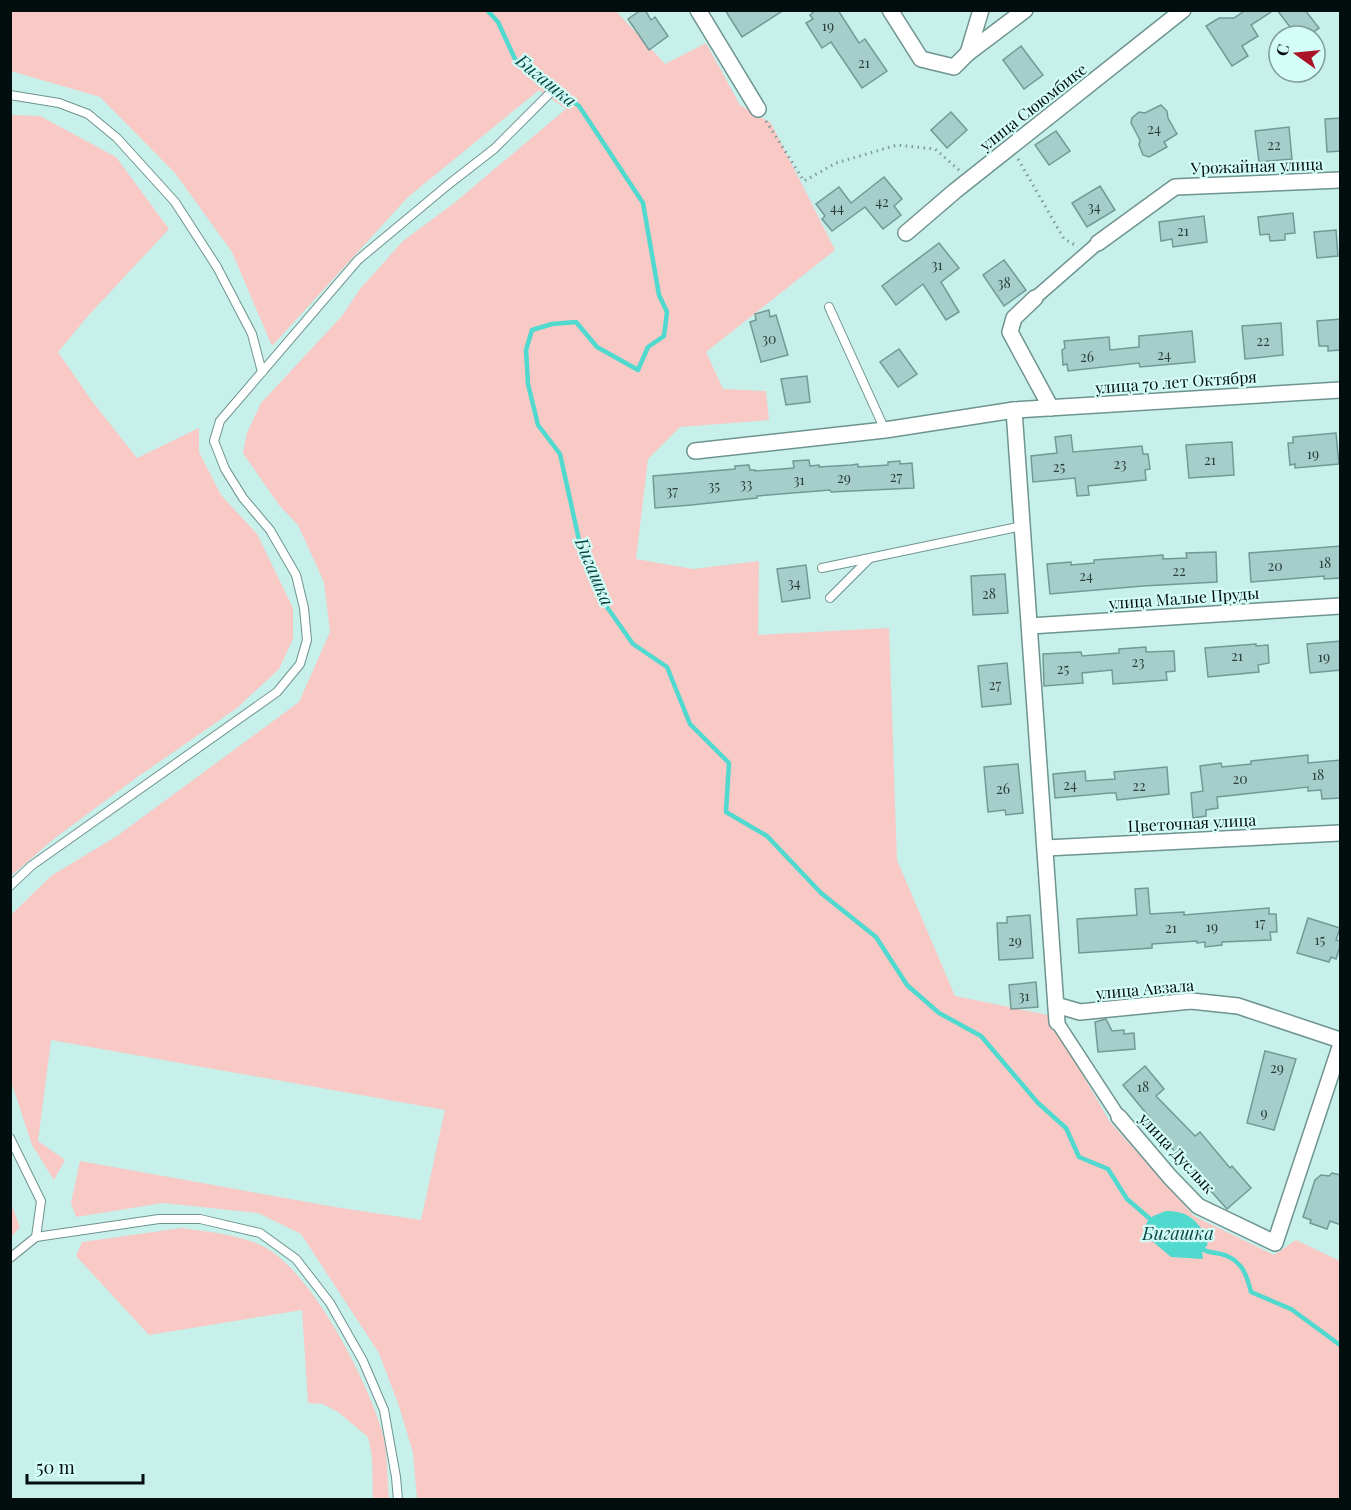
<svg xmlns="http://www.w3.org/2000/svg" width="1351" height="1510" font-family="'Playfair Display',serif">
	<rect width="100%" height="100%" fill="#c7f0eb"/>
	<g fill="#f8c9c5">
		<path d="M615,10L665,64L706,43L740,105L771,123L835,250L706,352L723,389L766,391L769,420L680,427L648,459L636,559L693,569L759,561L758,635L889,628L897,860L955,996L1048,1015L1110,1122L1194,1216L1274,1255L1296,1240L1340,1261V1499H417L413,1453L399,1406L379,1353L301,1234L258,1213L163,1203L76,1217L71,1203L80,1161L335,1207L421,1220L445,1110L51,1040L38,1141L65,1160L54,1180L32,1145L11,1081V915L51,876L117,836L299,702L330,632L324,582L298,525L279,505L243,453L247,433L261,403L342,316L360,289L403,241L453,204L566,109L539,90L408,197L272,346L232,252L175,173L100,97L11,71L10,11Z"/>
		<path d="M11,115L40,116L116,157L169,229L87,317L58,352L92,401L137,458L199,428V452L221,495L257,534L293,608V639L279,669L237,708L136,778L55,838L11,876Z"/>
		<path d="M10,1201L20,1227L11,1237H10Z"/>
		<path d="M182,1228C208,1232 234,1234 258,1244C309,1264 367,1380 382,1431C388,1451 387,1479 389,1499H373L372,1456L368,1437L338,1412L323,1404L308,1403L302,1310L149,1335L76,1256L82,1242Z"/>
	</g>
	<path fill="#50d9ce" d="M1166,1211C1189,1211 1195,1220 1208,1237L1207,1246L1202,1250L1203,1259L1171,1257L1145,1235C1145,1217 1151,1217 1166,1211Z"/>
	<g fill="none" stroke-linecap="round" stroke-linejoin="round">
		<g stroke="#50d9ce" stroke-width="4.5">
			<path d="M487,10L498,22L515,59L579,106L643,203L659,295L667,312L664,336L648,347L638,370L597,347L576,322L552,324L532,330L526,350L528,384L538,425L560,454L581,549L602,600L633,644L667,667L690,724L729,763L726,812L767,836L821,893L876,937L907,985L939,1013L981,1036L1038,1103L1066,1128L1079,1157L1108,1169L1127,1199L1149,1218"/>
			<path d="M1202,1249C1210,1254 1219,1252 1227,1256C1243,1263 1247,1276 1251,1292L1291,1309L1340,1345"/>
		</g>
	</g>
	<g fill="#a5cdc9" stroke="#739995" stroke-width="1.5">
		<path d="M641,10H645L651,20L655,17L668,36L649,50L628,19Z"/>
		<path d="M725,10H784L742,37Z"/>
		<path d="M816,10H838L859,43L865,39L887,71L862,88L831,42L822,48L806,23L813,19L810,15Z"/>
		<path d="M1246,10H1274L1251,25L1258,36L1242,46L1248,56L1232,66L1206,26L1219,18H1234Z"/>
		<path d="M1277,10H1305L1319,28L1308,36H1297Z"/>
		<path d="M1021,46L1043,75L1024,89L1003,60Z"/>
		<path d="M1161,105L1167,111L1168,118L1177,134L1164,142L1167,147L1149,157L1143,155L1139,145L1140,140L1131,123L1132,118L1139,112L1145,113Z"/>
		<path d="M951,112L967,130L947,148L931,130Z"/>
		<path d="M1341,118V151L1327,152L1325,119Z"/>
		<path d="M1289,127L1292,159L1259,162L1255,131Z"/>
		<path d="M1056,131L1070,151L1049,165L1035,145Z"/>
		<path d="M884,177L902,199L894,206L901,215L883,229L865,207L832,231L822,219L825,216L816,204L839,187L851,203Z"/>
		<path d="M1100,186L1115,210L1087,227L1072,203Z"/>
		<path d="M1293,213L1295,233L1285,234V240L1270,241L1269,234L1260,235L1258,217Z"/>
		<path d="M1204,216L1207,242L1173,247L1172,239L1161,241L1159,222Z"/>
		<path d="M1336,230L1338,256L1317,258L1314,232Z"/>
		<path d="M939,243L959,268L941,282L959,312L946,320L923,284L896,305L882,286Z"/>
		<path d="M1004,260L1026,290L1004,306L983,275Z"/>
		<path d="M769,310L770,317L776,315L788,355L761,362L750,322L756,320L755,314Z"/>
		<path d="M1341,319V350L1328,351V346H1319L1317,321Z"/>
		<path d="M1281,323L1283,355L1245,359L1242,326Z"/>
		<path d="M1192,331L1195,362L1140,367L1139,363L1068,371L1067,364L1063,365L1062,350L1065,348L1064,341L1109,337L1110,350L1139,347V336Z"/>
		<path d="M899,349L917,374L898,387L880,362Z"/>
		<path d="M807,376L810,402L786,405L781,379Z"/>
		<path d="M1336,433L1339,464L1295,468V464L1290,465L1288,443H1293V437Z"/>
		<path d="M1071,435L1073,452L1142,446L1143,454H1148L1150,469L1145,470L1146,480L1088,486L1089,495L1077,496L1075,478L1033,482L1031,456L1057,453L1055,437Z"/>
		<path d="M1232,442L1234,475L1189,478L1186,445Z"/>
		<path d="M809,460L810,466L819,465V467L851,465L858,464V467L888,465V462L900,461V464L912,463L914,488L831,492L830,490L757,496V498L691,505L655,508L653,476L735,469V466L749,465L750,470H755V471L794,468L793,461Z"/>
		<path d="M1341,546V578L1324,579V576L1251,582L1249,553Z"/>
		<path d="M1216,552L1217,582L1143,586L1050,594L1047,564L1071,562V565L1094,563V560L1163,555V559L1187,558L1186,553Z"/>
		<path d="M806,565L810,598L782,602L777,569Z"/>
		<path d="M1005,574L1008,613L973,615L971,576Z"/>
		<path d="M1341,641V670L1310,673L1307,644Z"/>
		<path d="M1256,644V646L1268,645L1269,663L1258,665L1259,672L1208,677L1205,648Z"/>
		<path d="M1146,647V652L1174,651L1175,671L1166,672L1167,680L1113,684L1112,670L1082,673L1083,683L1044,686L1043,654L1081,652L1082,656L1119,653V649Z"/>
		<path d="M1007,663L1011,704L982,707L978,666Z"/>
		<path d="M1308,755V763L1341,760V798L1322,799L1321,790L1308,791V787L1217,797L1218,808L1206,810V816L1193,818L1191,793L1203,791L1200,766L1221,763L1222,767L1251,764V761Z"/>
		<path d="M1018,764L1023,813L1006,815L1005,810L988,812L984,767Z"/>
		<path d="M1167,767L1169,794L1117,800L1116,793H1110L1055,798L1053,774L1085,771L1086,781L1115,779L1114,772Z"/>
		<path d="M1148,888L1150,914L1184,912V915L1269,908V914H1276L1277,932H1270L1271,940L1222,942V945L1205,947V942L1197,943V941L1152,944V948L1079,953L1077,919L1137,915L1135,889Z"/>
		<path d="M1030,915L1033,958L999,960L997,923H1007V917Z"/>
		<path d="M1308,918L1340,928L1336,940L1341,941V943L1336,959L1331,957L1329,962L1297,953Z"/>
		<path d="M1036,982L1038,1007L1011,1009L1009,985Z"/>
		<path d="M1106,1019L1112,1031L1124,1030V1034L1134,1033L1135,1049L1098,1052L1095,1022Z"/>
		<path d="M1265,1051L1296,1059L1274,1130L1247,1123Z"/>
		<path d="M1145,1066L1164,1089L1156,1096L1195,1136L1200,1132L1230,1168L1232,1166L1251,1188L1227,1209L1170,1146L1166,1150L1147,1129L1154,1123L1123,1085Z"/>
		<path d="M1332,1173L1341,1175V1225L1330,1221L1327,1229L1310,1223L1311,1220L1303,1217L1315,1180L1321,1175L1329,1176Z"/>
	</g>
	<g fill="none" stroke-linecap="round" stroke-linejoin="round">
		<defs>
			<g id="service">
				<path d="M10,95L59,103L88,114L117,138L175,202L217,267L252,334L262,372"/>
				<path d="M829,307L885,430"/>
				<path d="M822,568L1022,526"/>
				<path d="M830,598L869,559"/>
				<path d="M10,886L31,866L277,692L300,664L307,640L304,608L296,575L270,530L243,498L225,469L214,441L220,421L358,260L449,184L494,149L552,91"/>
				<path d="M10,1138L41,1201L36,1237L10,1258"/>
				<path d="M36,1237L159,1219H200L260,1233L296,1259L330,1303L363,1361L384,1410L396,1477L398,1500"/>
			</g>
			<g id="pedestrian">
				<path d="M1035,298L1098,243"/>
				<path d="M1057,1022L1119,1117"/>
			</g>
			<g id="minor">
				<path d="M698,10L758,109"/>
				<path d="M890,10L921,59L954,67L968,53L1025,10"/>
				<path d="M968,53L981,10"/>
				<path d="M906,233L955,191L1183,10"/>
				<path d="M1098,243L1175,187L1340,180"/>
				<path d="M1035,298L1014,318L1010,332L1051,408"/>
				<path d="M1014,410L1057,1022"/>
				<path d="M695,451L885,430L1014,410L1340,390"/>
				<path d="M1030,626L1340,606"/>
				<path d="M1046,848L1340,833"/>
				<path d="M1056,1005L1080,1012L1191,1001L1238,1006L1340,1040"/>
				<path d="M1119,1117L1170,1177L1198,1206L1275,1243L1340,1047"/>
			</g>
		</defs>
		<use href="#service" stroke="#6e9490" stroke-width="10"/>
		<use href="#pedestrian" stroke="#6e9490" stroke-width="15"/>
		<use href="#minor" stroke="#6e9490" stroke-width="18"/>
		<g stroke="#7c9a97" stroke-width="3" stroke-dasharray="1.5 4.5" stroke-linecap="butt">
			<path d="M766,121L804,181L836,163L897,145L935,149L959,170"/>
			<path d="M1018,159L1064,239L1075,245"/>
		</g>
		<use href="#service" stroke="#fff" stroke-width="8"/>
		<use href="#pedestrian" stroke="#fff" stroke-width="12"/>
		<use href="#minor" stroke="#fff" stroke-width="15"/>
	</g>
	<g text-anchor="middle" stroke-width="4.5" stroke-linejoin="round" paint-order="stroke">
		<g font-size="14" fill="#2b3e3c">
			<text x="828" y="31">19</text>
			<text x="864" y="68">21</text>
			<text x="1154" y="134">24</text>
			<text x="1274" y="150">22</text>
			<text x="882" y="207">42</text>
			<text x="1094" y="212">34</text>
			<text x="837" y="213">44</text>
			<text x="1183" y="236">21</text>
			<text x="937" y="270">31</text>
			<text x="1004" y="288">38</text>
			<text x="769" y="344">30</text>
			<text x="1263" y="346">22</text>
			<text x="1164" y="360">24</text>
			<text x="1087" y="362">26</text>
			<text x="1313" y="459">19</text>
			<text x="1210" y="465">21</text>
			<text x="1120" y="469">23</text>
			<text x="1059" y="472">25</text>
			<text x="896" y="482">27</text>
			<text x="844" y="483">29</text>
			<text x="799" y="485">31</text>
			<text x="746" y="489">33</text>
			<text x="714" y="491">35</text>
			<text x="672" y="496">37</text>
			<text x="1325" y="568">18</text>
			<text x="1275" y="571">20</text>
			<text x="1179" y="576">22</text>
			<text x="1086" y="581">24</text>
			<text x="794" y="588">34</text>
			<text x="989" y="599">28</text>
			<text x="1237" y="661">21</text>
			<text x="1324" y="662">19</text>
			<text x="1138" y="667">23</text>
			<text x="1063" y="674">25</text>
			<text x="995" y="690">27</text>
			<text x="1318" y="780">18</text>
			<text x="1240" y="784">20</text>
			<text x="1070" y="790">24</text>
			<text x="1139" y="791">22</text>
			<text x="1003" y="794">26</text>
			<text x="1260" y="928">17</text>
			<text x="1212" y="932">19</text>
			<text x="1171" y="933">21</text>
			<text x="1320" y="945">15</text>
			<text x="1015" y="946">29</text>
			<text x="1024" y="1001">31</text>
			<text x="1277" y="1073">29</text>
			<text x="1143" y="1092">18</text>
			<text x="1264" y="1118">9</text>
		</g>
		<g font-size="16" fill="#020e0d" stroke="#d4fdf8">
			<text transform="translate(1033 107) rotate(-38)" y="6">улица Сююмбике</text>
			<text transform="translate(1257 166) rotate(-2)" y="6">Урожайная улица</text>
			<text transform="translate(1176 382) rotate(-4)" y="6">улица 70 лет Октября</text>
			<text transform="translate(1184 598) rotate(-4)" y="6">улица Малые Пруды</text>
			<text transform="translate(1192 823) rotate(-3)" y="6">Цветочная улица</text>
			<text transform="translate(1145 989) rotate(-5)" y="6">улица Авзала</text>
			<text transform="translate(1177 1153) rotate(47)" y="6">улица Дуслык</text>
		</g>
		<g font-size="18" font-style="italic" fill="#084743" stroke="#d4fdf8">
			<text transform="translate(546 81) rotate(39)" y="6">Бигашка</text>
			<text transform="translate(594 572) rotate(67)" y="6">Бигашка</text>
			<text x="1178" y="1240">Бигашка</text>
		</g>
	</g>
	<rect width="1351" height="1510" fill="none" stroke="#020e0d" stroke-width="24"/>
	<g transform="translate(1297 54) rotate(285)"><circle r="28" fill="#d4fdf8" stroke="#809d9a" stroke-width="1.5"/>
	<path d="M0-4.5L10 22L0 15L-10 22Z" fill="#aa1426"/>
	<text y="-9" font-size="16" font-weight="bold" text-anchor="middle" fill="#020e0d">С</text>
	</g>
	<path d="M27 1474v9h116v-9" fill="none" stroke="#020e0d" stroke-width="3"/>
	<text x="36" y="1474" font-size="18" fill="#020e0d" stroke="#d4fdf8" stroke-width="4.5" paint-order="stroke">50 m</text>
</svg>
